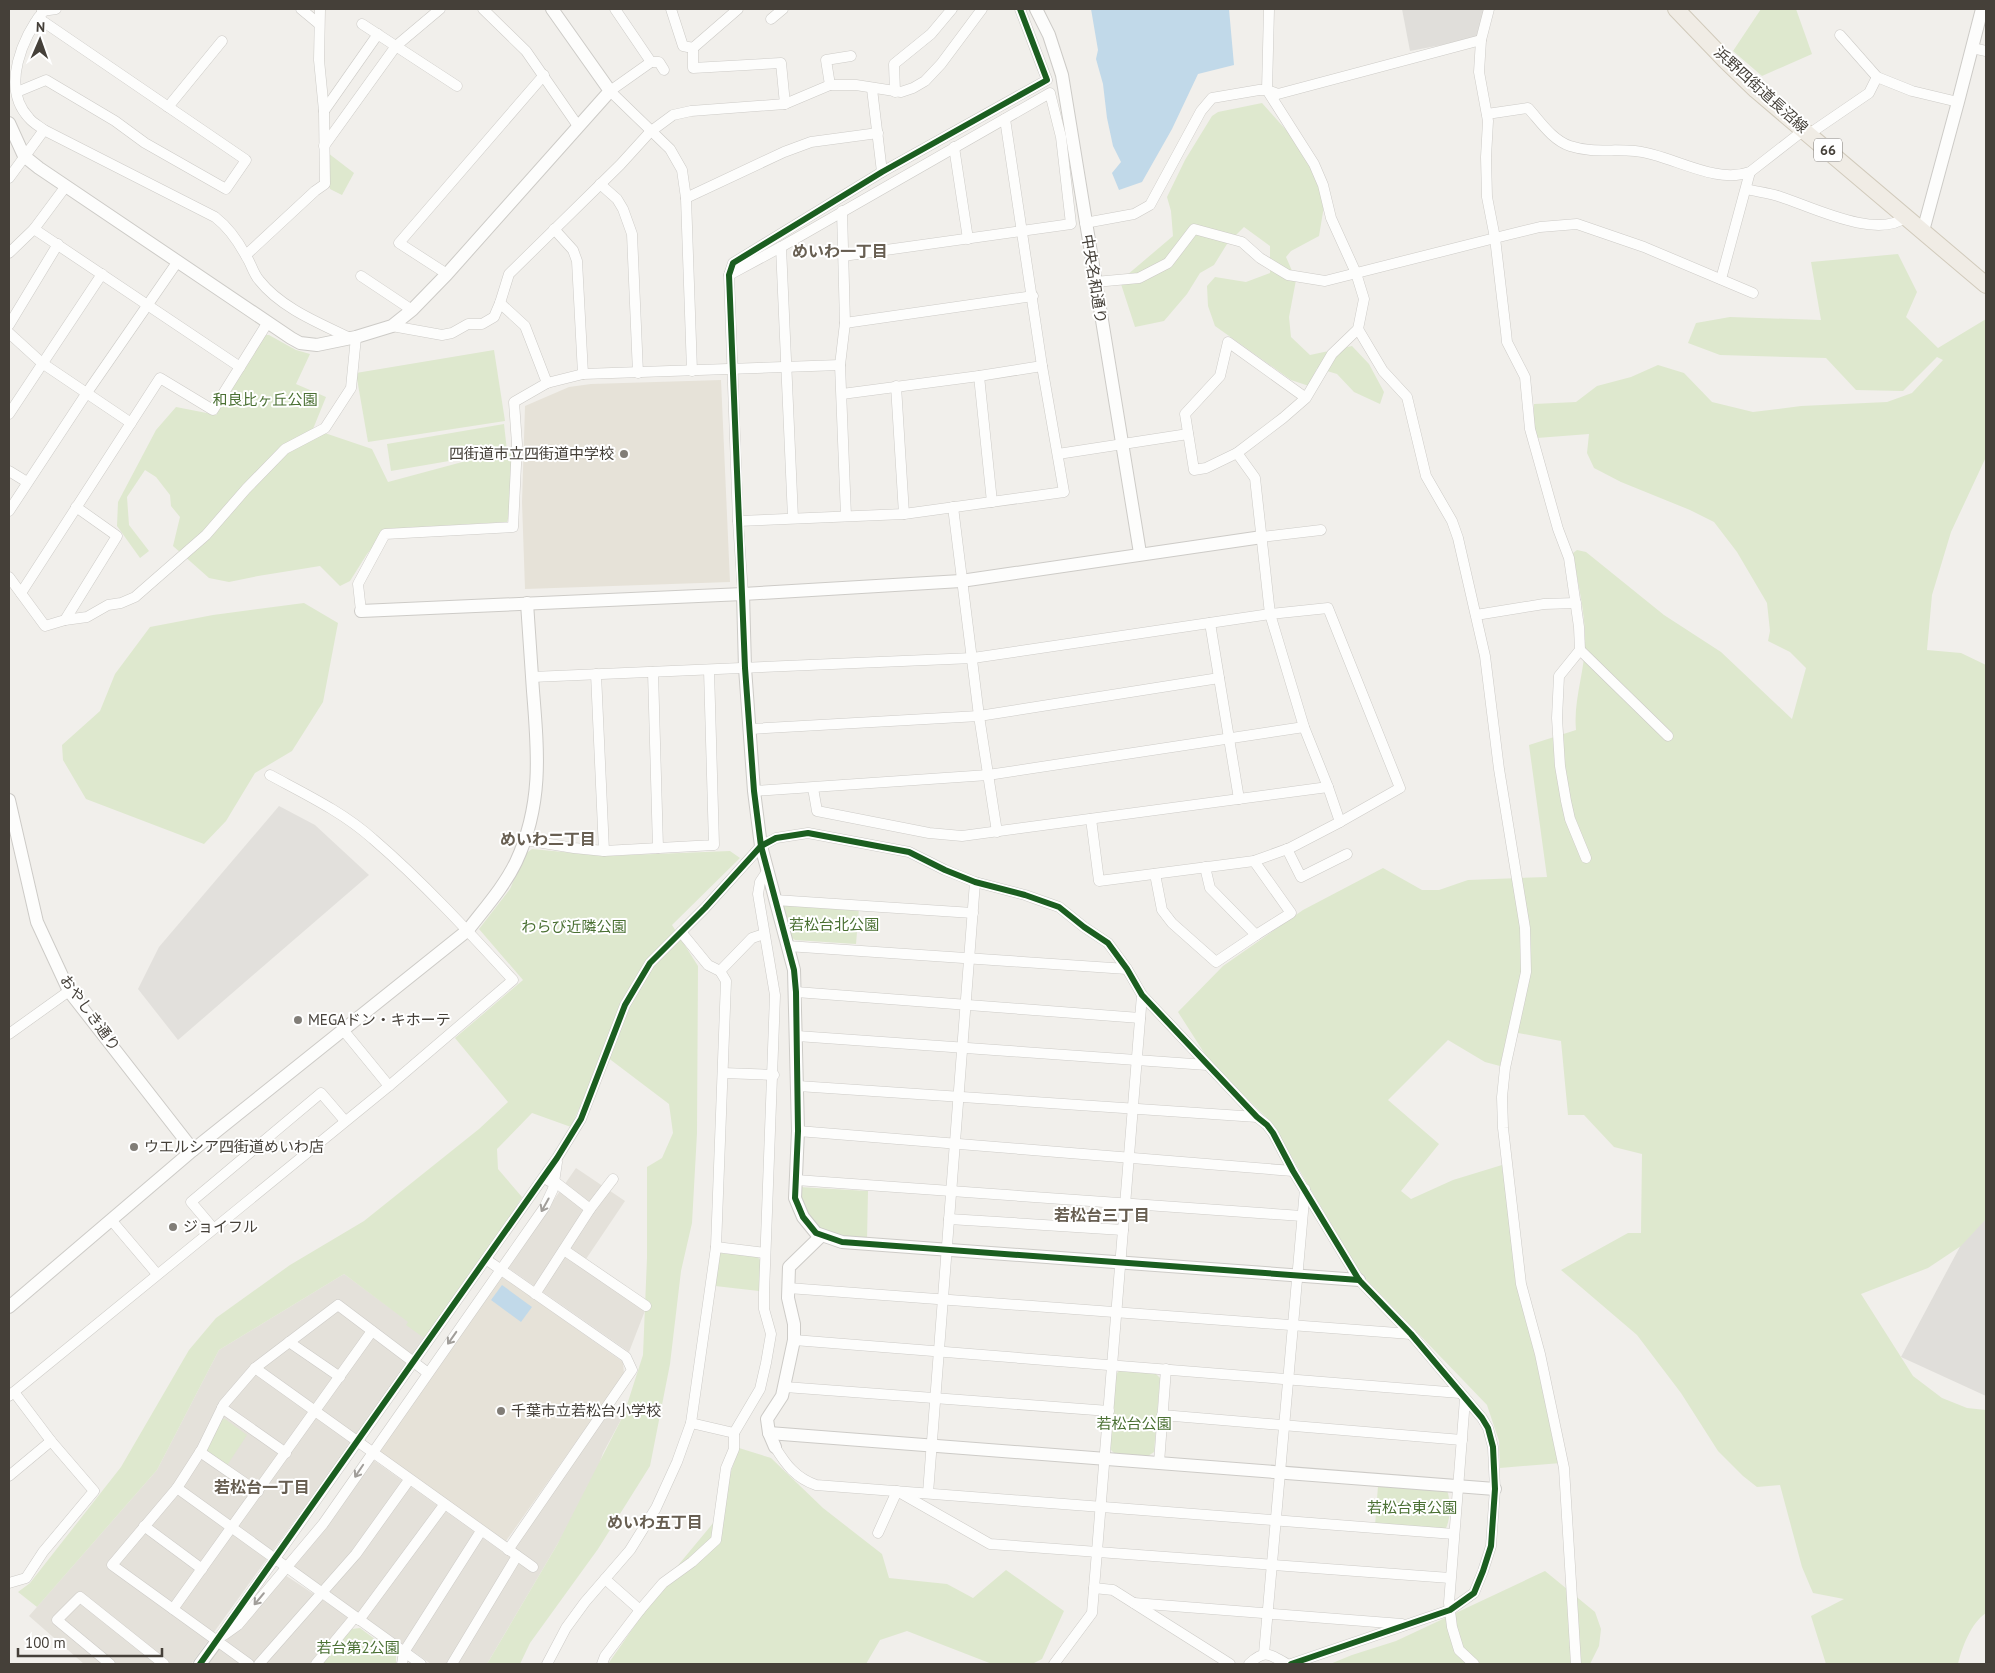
<svg xmlns="http://www.w3.org/2000/svg" width="1995" height="1673" font-family="'PT Sans','Noto Sans JP',sans-serif">
	<rect width="100%" height="100%" fill="#f1efeb"/>
	<g fill="#e4e1da">
		<path d="M576,1168L625,1201L582,1265L646,1308L629,1352L507,1267Z"/>
		<path d="M344,1274L428,1336L191,1664H84L29,1616L157,1470L219,1350Z"/>
		<path d="M613,1404L624,1414L603,1453L591,1487L487,1664H431L292,1566L372,1459L507,1555Z"/>
		<path d="M285,1575L350,1618L309,1664H208L217,1651Z"/>
	</g>
	<g fill="#e0deda">
		<path d="M1402,9H1485L1478,38L1410,51Z"/>
		<path d="M1986,1198V1396L1901,1357Z"/>
	</g>
	<g fill="#e6e2d8">
		<path d="M721,380L730,582L525,589L522,502L525,406L569,387L591,384Z"/>
		<path d="M503,1277L623,1362L624,1374L506,1541H499L379,1456L377,1448L498,1278Z"/>
	</g>
	<g fill="#dee8ce">
		<path d="M1761,9H1796L1812,54L1762,76L1733,51Z"/>
		<path d="M1262,103L1304,150L1325,200L1319,236L1291,251L1286,257L1296,280L1289,317L1291,337L1310,355L1352,346L1369,364L1384,392L1380,404L1354,392L1337,374L1317,368L1309,386L1291,380L1215,326L1208,306L1207,286L1215,277L1246,282L1270,273V246L1244,227L1227,244L1214,265L1200,273L1187,294L1164,321L1135,327L1120,281L1173,236L1171,211L1167,197L1185,160L1212,116L1218,112Z"/>
		<path d="M328,153L354,173L342,195L330,189Z"/>
		<path d="M1898,254L1917,292L1906,317L1938,348L1986,319V457L1951,532L1932,595L1927,650L1961,653L1986,665V1219L1961,1246L1928,1268L1861,1294L1913,1376L1942,1398L1967,1408L1986,1410V1613C1971,1623 1962,1647 1958,1664H1826L1811,1616L1844,1599L1813,1593L1802,1567L1780,1485L1757,1487L1743,1476L1718,1451L1681,1393L1637,1335L1561,1270L1628,1233H1641L1642,1154L1614,1147L1584,1115H1568L1561,1041L1508,1031L1500,1066L1485,1062L1448,1040L1388,1100L1439,1144L1401,1191L1411,1199L1453,1180L1502,1165L1517,1280L1561,1463L1500,1468L1499,1441L1487,1405L1360,1273L1271,1122L1210,1062L1178,1012L1223,966L1303,910L1383,868L1422,890H1439L1468,880L1547,877L1529,745L1576,730C1573,699 1586,669 1585,638C1585,610 1577,581 1573,553L1577,550L1586,552L1664,615L1721,652L1792,719L1806,668L1790,652L1768,641L1770,631L1767,603L1737,552L1714,522L1690,510L1621,482L1594,468L1587,453L1589,434L1537,438L1533,426L1534,404L1576,402L1597,386L1631,377L1658,365L1684,373L1712,402L1753,412L1801,406L1887,402L1912,393L1943,360L1937,357L1903,391L1856,390L1826,358L1720,355L1688,343L1696,323L1730,317L1821,320L1811,262Z"/>
		<path d="M265,335H269L296,350L310,354L296,384L326,397L313,429L372,449L388,482L466,461L512,453L509,515L507,522L387,529L367,554L350,581L340,586L320,566L258,576L229,582L209,578L173,546L180,517L171,506L170,495L156,477L145,470L127,497L129,525L149,551L140,558L117,526L118,502L156,430L176,407L217,415L216,413Z"/>
		<path d="M494,350L505,421L368,442L356,373Z"/>
		<path d="M504,424L507,451L391,471L387,444Z"/>
		<path d="M304,603L338,623L323,702L292,751L255,773L226,821L204,844L86,799L63,760L62,745L100,711L115,674L150,627L213,615Z"/>
		<path d="M532,849L605,856L730,851L740,858L672,925L698,966L697,1133L692,1223L681,1271L670,1364L650,1466L598,1549L530,1643L520,1664H487L557,1545L624,1414L643,1355L647,1258V1167L662,1158L673,1133L669,1104L603,1054L571,1127L532,1113L497,1149L498,1169L522,1197L487,1256L428,1336L426,1335L424,1338L406,1325L408,1322L344,1274L219,1350L157,1470L37,1607L18,1592L30,1583L121,1467L189,1350L216,1318L290,1265L364,1221L479,1129L508,1102L455,1038L523,980L479,929L510,889L525,854Z"/>
		<path d="M786,904L859,908L856,944L795,940L791,937L783,906Z"/>
		<path d="M799,1187L868,1191L867,1240L841,1238L818,1229L802,1212Z"/>
		<path d="M718,1253L756,1255L761,1261L759,1291L715,1286Z"/>
		<path d="M1121,1369L1153,1371L1160,1378L1154,1452L1148,1456L1114,1453L1109,1448L1116,1374Z"/>
		<path d="M221,1419H225L247,1435L226,1467L207,1454L205,1448Z"/>
		<path d="M739,1448L771,1458L823,1508L882,1554L889,1578L947,1584L973,1598L1006,1570L1064,1611L1042,1659L1032,1664H992L907,1631L880,1640L866,1664L726,1663L725,1664H608L670,1575L714,1522Z"/>
		<path d="M1378,1486L1447,1491C1451,1500 1451,1523 1444,1531L1375,1526Z"/>
		<path d="M1545,1571L1595,1612L1601,1629L1599,1646L1590,1664H1330L1352,1655L1396,1641Z"/>
		<path d="M360,1628L396,1655V1664H321L352,1629Z"/>
	</g>
	<path fill="#e2e0dc" d="M279,806L315,825L369,875L178,1040L138,989L159,947Z"/>
	<g fill="#c1d9e9">
		<path d="M1091,9H1229L1234,65L1198,74L1172,129L1142,182L1119,190L1112,173L1121,162L1113,146L1107,118L1103,84L1096,59L1098,50Z"/>
		<path d="M502,1285L532,1307L521,1322L491,1300Z"/>
	</g>
	<g fill="none" stroke-linecap="round" stroke-linejoin="round">
		<defs>
			<g id="minor">
				<path d="M45,9C23,36 0,87 29,118C33,123 39,126 44,130L215,217C228,227 238,241 246,256C251,263 253,273 259,280C281,308 319,323 350,338"/>
				<path d="M301,9L319,24"/>
				<path d="M483,9L526,51L578,126"/>
				<path d="M615,9L651,62H659L664,70"/>
				<path d="M671,9L683,46L693,48L738,9"/>
				<path d="M1269,9L1267,90L1314,164L1323,185L1331,218L1356,273L1364,299L1358,329L1332,354L1306,398L1283,418L1237,453L1206,468L1194,470L1185,414L1220,376L1228,342L1306,398"/>
				<path d="M1489,9L1481,40L1479,72L1488,121L1486,157L1487,197L1495,238L1506,332L1507,342L1525,377L1530,429L1558,529L1569,558L1579,627L1580,650L1559,676L1557,718L1560,766L1566,801L1570,819L1586,858"/>
				<path d="M42,11L56,9"/>
				<path d="M771,19L783,9"/>
				<path d="M362,24L457,86"/>
				<path d="M1840,35L1877,77L1912,91L1958,102"/>
				<path d="M693,48V68L781,63L785,104"/>
				<path d="M1972,48L1986,51"/>
				<path d="M651,62L610,91L670,149L682,170L686,198L692,371"/>
				<path d="M830,85L826,60L851,56"/>
				<path d="M872,89L882,172"/>
				<path d="M17,92L46,80L115,121L145,143L226,189L246,160L38,18"/>
				<path d="M895,92L894,64L931,34L952,9"/>
				<path d="M168,107L222,41"/>
				<path d="M324,111L378,34"/>
				<path d="M1487,114L1528,108C1540,121 1552,140 1570,146C1591,153 1613,149 1635,151C1670,154 1714,185 1750,172L1804,130"/>
				<path d="M1809,134L1869,93L1877,77"/>
				<path d="M324,146L396,46L440,9"/>
				<path d="M954,147L968,239"/>
				<path d="M9,178L44,130"/>
				<path d="M600,184L617,199L623,209L632,234L638,373"/>
				<path d="M1746,189C1758,192 1770,193 1781,197C1812,207 1877,240 1906,217"/>
				<path d="M686,198L784,152L811,142L878,133"/>
				<path d="M842,211L845,323L840,365L846,516"/>
				<path d="M1085,223L1134,214L1150,205L1201,111L1212,98L1259,90H1267L1278,94L1481,40"/>
				<path d="M34,229L240,367"/>
				<path d="M554,229L573,250L577,261L583,374"/>
				<path d="M781,247L793,518"/>
				<path d="M9,253L34,229L66,186"/>
				<path d="M246,255L315,191L325,184L324,111L319,60L320,9"/>
				<path d="M447,274L399,243L544,75"/>
				<path d="M729,275L781,247L1050,93L1061,137L1071,224L843,256"/>
				<path d="M361,276L412,310"/>
				<path d="M1721,279L1750,172"/>
				<path d="M1095,282L1139,278L1168,263L1194,229L1242,242L1260,258L1288,275L1325,281L1495,238L1540,227L1577,224L1644,247L1753,293"/>
				<path d="M500,303L525,326L547,383"/>
				<path d="M845,323L1033,296"/>
				<path d="M9,325L58,244"/>
				<path d="M392,326L442,335L452,333L468,324H482L494,317L500,303L509,274L620,165L650,132L673,115L691,111L785,104L830,85H856L901,92L913,88L925,81L941,64L982,9"/>
				<path d="M1358,329L1383,371L1407,397L1426,476L1452,521L1458,538L1485,656L1499,769L1525,928L1526,972L1505,1068L1502,1097L1503,1128L1521,1284L1540,1354L1564,1468L1576,1664"/>
				<path d="M9,333L42,363L131,423"/>
				<path d="M979,376L992,502"/>
				<path d="M896,386L904,514"/>
				<path d="M842,394L979,376L1042,366"/>
				<path d="M9,414L102,274"/>
				<path d="M1237,453L1255,478L1270,614L1304,727L1328,787L1340,822"/>
				<path d="M1058,454L1188,434"/>
				<path d="M9,471L27,482"/>
				<path d="M953,507L979,716L997,832"/>
				<path d="M9,511L86,394L178,261"/>
				<path d="M738,521L904,514L1064,492L1042,366L1005,119"/>
				<path d="M1262,537L1321,530"/>
				<path d="M9,577L45,626L65,620L87,617L108,605L121,603L135,597L206,535L246,489L285,449L325,428L351,388L356,337"/>
				<path d="M21,593L160,378L213,410L268,322"/>
				<path d="M743,594L738,521L729,275L733,263L882,172L1047,80L1020,9"/>
				<path d="M361,611L358,584L385,534L513,527L517,444L514,402L547,383L583,374L840,365"/>
				<path d="M1476,615L1544,604L1576,603"/>
				<path d="M65,620L117,536L76,507"/>
				<path d="M1210,623L1239,799"/>
				<path d="M1580,650L1668,736"/>
				<path d="M653,672L658,848"/>
				<path d="M596,674L604,851"/>
				<path d="M532,677L973,658L1270,614L1328,608L1400,788L1340,822L1290,848L1254,861L1099,881L1091,819"/>
				<path d="M750,729L979,716L1219,678"/>
				<path d="M813,788L817,811L929,833L962,836L1328,787"/>
				<path d="M754,791L988,775L1304,727"/>
				<path d="M525,840L574,848L604,851L714,845L709,670"/>
				<path d="M1287,849L1301,877L1347,854"/>
				<path d="M1254,861L1291,913L1256,935"/>
				<path d="M1155,874L1162,910L1172,923L1216,962L1256,935L1210,888L1205,867"/>
				<path d="M775,900L973,913"/>
				<path d="M787,946L1127,969"/>
				<path d="M720,971L752,938L764,934"/>
				<path d="M796,992L1140,1018"/>
				<path d="M344,1031L389,1086"/>
				<path d="M9,1034L69,991"/>
				<path d="M797,1036L1207,1065"/>
				<path d="M723,1073L774,1075"/>
				<path d="M798,1086L1257,1117"/>
				<path d="M798,1131L1293,1171"/>
				<path d="M796,1180L1302,1216"/>
				<path d="M549,1181H554L590,1209"/>
				<path d="M949,1219L1123,1230"/>
				<path d="M112,1221L157,1274"/>
				<path d="M213,1228L191,1202L321,1093L345,1121"/>
				<path d="M716,1247L765,1253"/>
				<path d="M564,1250L646,1306"/>
				<path d="M487,1260L626,1357L632,1370L508,1550"/>
				<path d="M788,1288L1411,1334"/>
				<path d="M535,1294L590,1209L613,1179"/>
				<path d="M794,1340L1460,1393"/>
				<path d="M289,1342L340,1377"/>
				<path d="M255,1368L533,1567"/>
				<path d="M785,1387L1109,1411"/>
				<path d="M9,1396L389,1086L513,980C468,931 423,882 373,839C343,812 305,794 270,775"/>
				<path d="M1465,1399L1449,1603L1452,1627L1459,1650L1474,1664"/>
				<path d="M222,1408L286,1453"/>
				<path d="M1162,1415L1462,1440"/>
				<path d="M691,1423L734,1433"/>
				<path d="M775,1447C786,1465 796,1478 816,1485L1454,1534"/>
				<path d="M200,1452L258,1492"/>
				<path d="M1159,1463L1166,1369"/>
				<path d="M9,1476L51,1441"/>
				<path d="M177,1488L421,1664"/>
				<path d="M928,1493L975,882"/>
				<path d="M144,1526L202,1569"/>
				<path d="M878,1533L897,1491L990,1544L1450,1578"/>
				<path d="M605,1579L640,1610"/>
				<path d="M9,1583L26,1578L43,1552L94,1491L51,1441L14,1392"/>
				<path d="M1094,1588L1113,1590L1230,1664"/>
				<path d="M1134,1603L1402,1624"/>
				<path d="M173,1609L372,1331"/>
				<path d="M359,1620L444,1505"/>
				<path d="M224,1635L238,1625L323,1524L544,1208L553,1189L557,1162"/>
				<path d="M217,1641L557,1158L581,1119L625,1005L650,963L705,908L761,846L776,838L808,833L909,852L945,870L975,882L1025,895L1059,907L1084,927L1108,943L1127,969L1142,995L1257,1117L1267,1125L1273,1133L1293,1171L1359,1280L1411,1334L1482,1418L1488,1428L1493,1447L1495,1489L1491,1546L1483,1571L1474,1593L1450,1610L1291,1664"/>
				<path d="M1264,1654L1305,1189"/>
				<path d="M110,1664L57,1620L80,1597L164,1664"/>
				<path d="M249,1664L112,1565L177,1488L202,1449L224,1404L255,1368L338,1305L428,1373"/>
				<path d="M259,1664L356,1554L409,1480"/>
				<path d="M316,1664L355,1617"/>
				<path d="M402,1664L404,1652L481,1531"/>
				<path d="M452,1664L517,1556"/>
				<path d="M547,1664L566,1628L585,1602L630,1550L656,1508L677,1462L691,1423L716,1247L726,981L720,971L708,965L681,932"/>
				<path d="M602,1664L605,1656L640,1610L663,1583L692,1562L716,1540L726,1468L734,1449V1433L760,1389L766,1363L771,1334L764,1309V1293L775,995L758,894L760,882L768,870"/>
				<path d="M1054,1664L1092,1613L1142,995"/>
				<path d="M1249,1664C1265,1649 1269,1654 1287,1664"/>
			</g>
			<g id="tertiary">
				<path d="M1036,9L1049,35L1062,75L1140,553"/>
				<path d="M9,123L24,156L39,168L291,338L300,343L317,345L356,337L392,326L412,310L447,274L610,91L552,9"/>
				<path d="M1923,231L1958,102L1982,9"/>
				<path d="M743,594L745,668L754,791L761,846L794,970L798,1131L795,1198L803,1217L816,1233L842,1242L1359,1280"/>
				<path d="M361,611L743,594L961,581L1262,537"/>
				<path d="M9,800L37,922L69,991L193,1150"/>
				<path d="M9,1307L193,1150L468,930C484,909 504,887 516,862C543,804 538,752 533,691C531,661 529,632 527,603"/>
				<path d="M769,1433L1495,1489"/>
				<path d="M775,1447L769,1433L767,1419L782,1396L794,1340V1324L788,1298L789,1267L821,1236"/>
				<path d="M200,1664L217,1641"/>
			</g>
			<path id="primary" d="M1676,9L1725,60L1756,90L1986,285"/>
		</defs>
		<use href="#minor" stroke="#cdcbc7" stroke-width="11"/>
		<use href="#tertiary" stroke="#cdcbc7" stroke-width="14"/>
		<use href="#primary" stroke="#d1cabb" stroke-width="18"/>
		<use href="#minor" stroke="#fdfdfc" stroke-width="10"/>
		<use href="#tertiary" stroke="#fdfdfc" stroke-width="12"/>
		<use href="#primary" stroke="#f0ece5" stroke-width="16"/>
		<defs>
			<g id="cycleway">
				<path d="M1020,9L1047,80L882,172L733,263L729,275L745,668L754,791L761,846L794,970L796,992L798,1131L795,1198L803,1217L816,1233L842,1242L1359,1280"/>
				<path d="M200,1664L557,1158L581,1119L625,1005L650,963L705,908L761,846L776,838L808,833L909,852L945,870L975,882L1025,895L1059,907L1084,927L1108,943L1127,969L1142,995L1257,1117L1267,1125L1273,1133L1293,1171L1359,1280L1411,1334L1482,1418L1488,1428L1493,1447L1495,1489L1491,1546L1483,1571L1474,1593L1450,1610L1291,1664"/>
			</g>
		</defs>
		<use href="#cycleway" stroke="#fff" stroke-width="9"/>
		<use href="#cycleway" stroke="#1b5e20" stroke-width="6"/>
	</g>
	<defs><path id="oneway-shaft" d="M-6 0H5M1.5-3L5.5 0L1.5 3" fill="none" stroke-width="1.6" stroke-linecap="round" stroke-linejoin="round" transform="scale(1.25)"/></defs>
	<g stroke="#a19e9a">
		<use href="#oneway-shaft" transform="translate(545 1205) rotate(119)"/>
		<use href="#oneway-shaft" transform="translate(452 1338) rotate(125)"/>
		<use href="#oneway-shaft" transform="translate(359 1471) rotate(124)"/>
		<use href="#oneway-shaft" transform="translate(259 1599) rotate(130)"/>
	</g>
	<g fill="#817d77" stroke="#fff" stroke-width="2">
		<circle cx="624" cy="454" r="5"/>
		<circle cx="298" cy="1020" r="5"/>
		<circle cx="134" cy="1147" r="5"/>
		<circle cx="173" cy="1227" r="5"/>
		<circle cx="501" cy="1411" r="5"/>
	</g>
	<g text-anchor="middle" stroke-width="4" stroke-linejoin="round" paint-order="stroke">
		<rect fill="#fff" stroke="#7d7974" stroke-width="1" x="1814" y="138.5" width="28" height="23" rx="4"/>
		<g font-size="14" font-weight="bold" fill="#454039">
			<text x="1828" y="155">66</text>
		</g>
		<g font-size="15" fill="#454039" stroke="#fff">
			<text transform="translate(1761 90) rotate(42)" y="5">浜野四街道長沼線</text>
			<text transform="translate(1094 279) rotate(81)" y="5">中央名和通り</text>
			<text transform="translate(90 1013) rotate(54)" y="5">おやしき通り</text>
		</g>
		<g font-size="15" fill="#4a7033" stroke="#fff">
			<text x="265" y="405">和良比ヶ丘公園</text>
			<text x="834" y="930">若松台北公園</text>
			<text x="574" y="932">わらび近隣公園</text>
			<text x="1134" y="1429">若松台公園</text>
			<text x="1412" y="1513">若松台東公園</text>
			<text x="358" y="1653">若台第2公園</text>
		</g>
		<g font-size="15" fill="#454039" stroke="#fff" text-anchor="start">
			<text x="614" y="459" text-anchor="end">四街道市立四街道中学校</text>
			<text x="308" y="1025">MEGAドン・キホーテ</text>
			<text x="144" y="1152">ウエルシア四街道めいわ店</text>
			<text x="183" y="1232">ジョイフル</text>
			<text x="511" y="1416">千葉市立若松台小学校</text>
		</g>
		<g font-size="16" font-weight="bold" fill="#675e51" stroke="#fff">
			<text x="840" y="257">めいわ一丁目</text>
			<text x="548" y="845">めいわ二丁目</text>
			<text x="1102" y="1221">若松台三丁目</text>
			<text x="262" y="1493">若松台一丁目</text>
			<text x="655" y="1528">めいわ五丁目</text>
		</g>
	</g>
	<rect width="1995" height="1673" fill="none" stroke="#454039" stroke-width="20"/>
	<g transform="translate(40 40) rotate(2)" stroke="#ffffff" stroke-width="4" paint-order="stroke">
	<path d="M0-4L9 19L0 12L-9 19Z" fill="#454039"/>
	<text y="-8" font-size="14" font-weight="bold" text-anchor="middle" fill="#454039">N</text>
	</g>
	<path d="M18 1648v8h144v-8" fill="none" stroke="#454039" stroke-width="2.5"/>
	<text x="25" y="1648" font-size="15" fill="#454039" stroke="#ffffff" stroke-width="4" paint-order="stroke">100 m</text>
</svg>
